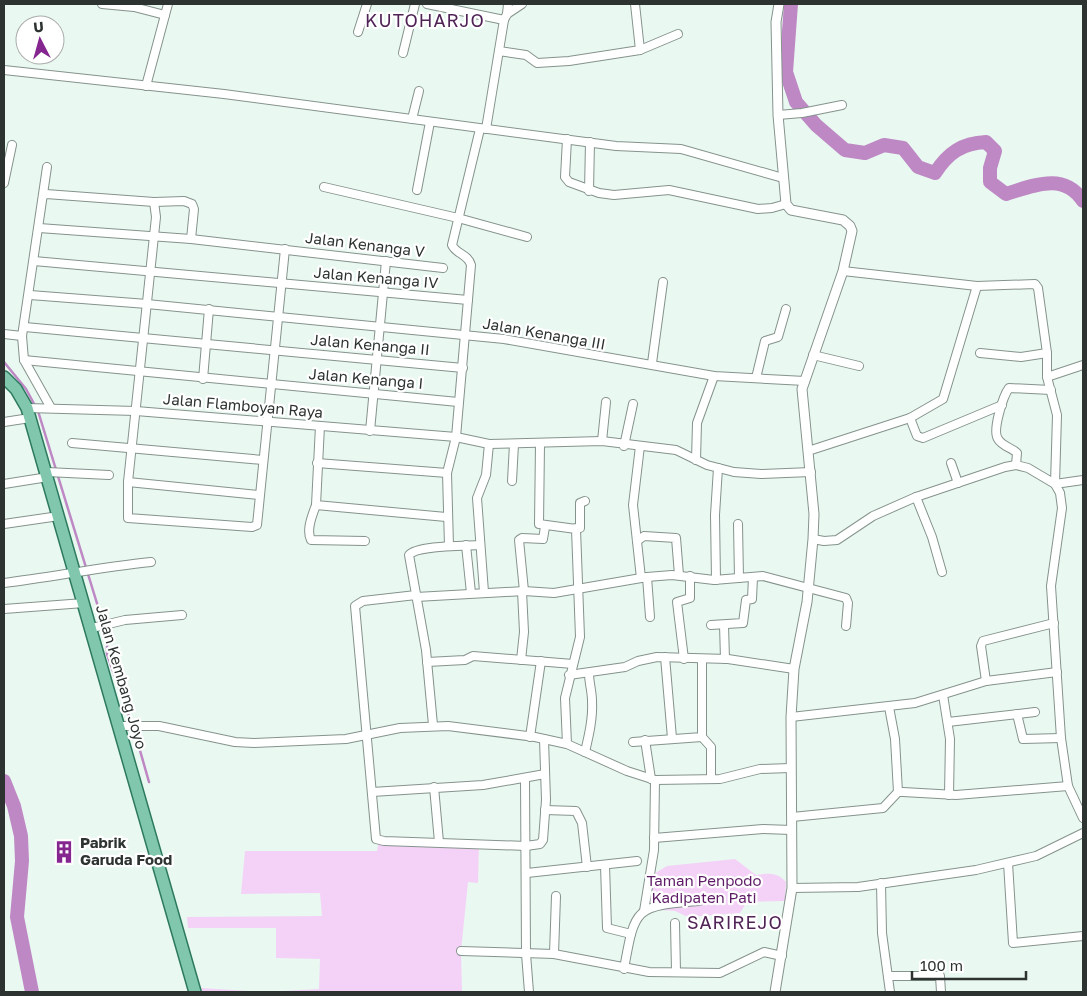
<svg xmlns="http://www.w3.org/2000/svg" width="1087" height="996" font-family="'Golos Text',sans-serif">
	<rect width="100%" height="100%" fill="#e9f8f0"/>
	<g fill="#f4d2f7">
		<path d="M379,841L479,844L478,883L468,882L461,951L462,992H203L201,988L266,992L319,989L320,959L276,958V928H188L187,917L322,916L320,893L241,894L245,851H377Z"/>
		<path d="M735,859L756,875C769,873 777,872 786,882L785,901L747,902L740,913L688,917L675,911L647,909L652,875L667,866Z"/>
	</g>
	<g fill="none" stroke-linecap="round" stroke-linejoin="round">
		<path stroke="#be88c4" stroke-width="2.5" d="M4,362L26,389L38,411L107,636V654L135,733L149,782"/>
		<g stroke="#be88c4" stroke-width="14">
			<path d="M791,4L786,72L796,102L816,125L845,150L865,153L884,145L903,148L918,167L935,173C948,153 962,143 986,142L995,151L990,168V182L1006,194C1035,185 1064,172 1083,201"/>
			<path d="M4,781L14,806L21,836L22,861L17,917L32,992"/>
		</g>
		<defs>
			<g id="minor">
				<path d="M102,4L134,7L165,15"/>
				<path d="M427,4L504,20"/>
				<path d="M507,14L508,4"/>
				<path d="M358,32L367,4"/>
				<path d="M640,50L678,34"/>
				<path d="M499,51L526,55L537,63L569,61L640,50L635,4"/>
				<path d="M403,53L415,4"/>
				<path d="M4,70L224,94L616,146L681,149L783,178"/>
				<path d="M146,86L168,4"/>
				<path d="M778,115L802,113L842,105"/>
				<path d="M412,119L419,91"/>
				<path d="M486,129L504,20L507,14L522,4"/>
				<path d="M567,139L565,177L569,182L599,193L614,195L669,190L758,209L772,208L786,204"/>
				<path d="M47,167L22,336L24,360L51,408"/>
				<path d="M4,183L12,145"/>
				<path d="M324,187L458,218L527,237"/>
				<path d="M417,190L430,122"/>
				<path d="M589,191L590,142"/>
				<path d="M43,196L46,194L154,202L184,201L192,204L194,209L191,239"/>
				<path d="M154,202L156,217L128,482V518L252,527L257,525L285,249"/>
				<path d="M39,228L191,239L443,268"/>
				<path d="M34,261L468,300"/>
				<path d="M843,271L977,286L1035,284L1038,288L1047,353V377L1057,415L1055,484L1083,480"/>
				<path d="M30,295L147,304L504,339L714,376L805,381"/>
				<path d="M25,327L463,368"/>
				<path d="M4,334L22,336"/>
				<path d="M980,353L1021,357L1047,353"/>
				<path d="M813,355L859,366"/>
				<path d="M24,360L458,402"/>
				<path d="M652,363L663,282"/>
				<path d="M1047,377L1083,365"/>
				<path d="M756,378L765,341L778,337L786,309"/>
				<path d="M203,379L209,309"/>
				<path d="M27,408L136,411L456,437L489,444L602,441L676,450L707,465L734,472L761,474L811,472"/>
				<path d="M910,418L917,436L923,438L1002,405"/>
				<path d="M4,422L30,418"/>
				<path d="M320,426L316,505L446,517"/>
				<path d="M370,431L386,261"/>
				<path d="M602,441L606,402"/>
				<path d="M72,443L263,460"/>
				<path d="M540,444L539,524L576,529L580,637L565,698L567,744"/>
				<path d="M624,446L633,404"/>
				<path d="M640,446L633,505L641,578"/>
				<path d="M808,451L910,418L943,399L977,286"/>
				<path d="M696,460L697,423L714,376"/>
				<path d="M317,463L447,473L456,437L471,265C468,254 456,254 452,245L480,129"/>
				<path d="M951,463L958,483"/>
				<path d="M1016,465L1017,453C1012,448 1002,446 998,439C992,431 1003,396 1009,388L1051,390"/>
				<path d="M47,472L109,475"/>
				<path d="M447,473L449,546"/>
				<path d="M512,481L514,444"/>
				<path d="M128,482L259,495"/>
				<path d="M4,484L48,477"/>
				<path d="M916,497L932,537L942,572"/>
				<path d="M316,505C312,516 306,530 311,540L365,541"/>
				<path d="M4,524L59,516"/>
				<path d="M738,524L739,578"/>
				<path d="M576,528H580V503L585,501"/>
				<path d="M813,539L824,541L837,540L873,516L916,497L1005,467L1016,465L1028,468L1055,484L1060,493L1062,508L1051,586L1061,738L1068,786L1083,818"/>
				<path d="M637,541L644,536L676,538L679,575"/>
				<path d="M466,545L471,593"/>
				<path d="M647,577L650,617"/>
				<path d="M716,580L715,515L718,468"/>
				<path d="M4,583C53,577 101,567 151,562"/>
				<path d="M524,591L519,540L522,538L543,539L545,527"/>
				<path d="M484,592L477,498L486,475L489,444"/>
				<path d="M416,595L363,601L355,606L376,839L384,841L526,846L540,844L543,840L546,800L544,739"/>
				<path d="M416,597L524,591L554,593L647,577L672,575L714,580L763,576L846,598L848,603L846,626"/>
				<path d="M4,609L84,603"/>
				<path d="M711,625L743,623L746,600L752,599L753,577"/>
				<path d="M724,625L725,659"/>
				<path d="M92,628L125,620L182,615"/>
				<path d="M665,657L672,738"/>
				<path d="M684,659L677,602L690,598V576"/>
				<path d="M521,660L524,632L522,591"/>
				<path d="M427,662L465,660L473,656L573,664"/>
				<path d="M569,675L625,667L638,661L657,657L728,659L794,669"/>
				<path d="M986,681L981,646L983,641L1054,623"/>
				<path d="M943,695L950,739L949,795"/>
				<path d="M889,707L895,739L898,792"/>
				<path d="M1017,714L1023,739L1061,738"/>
				<path d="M791,717L915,703L986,681L1057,672"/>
				<path d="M948,722L1035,712"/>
				<path d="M433,725L426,650L409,555C417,545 466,546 480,545"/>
				<path d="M119,726H159L235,742L254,743L346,739L400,728L448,726L535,737L567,744L627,771L655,780L720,779L760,769L790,768"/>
				<path d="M530,737L541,661"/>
				<path d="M702,737L711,747V779"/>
				<path d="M645,740L651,779"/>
				<path d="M633,742L702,737V660"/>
				<path d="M585,752C589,735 593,718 592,701C592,691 589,683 589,673"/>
				<path d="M525,778L526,954L529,992"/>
				<path d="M434,787L439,842"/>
				<path d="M372,792L483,785L545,774"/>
				<path d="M545,810L576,811L582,823L587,867"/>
				<path d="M792,817L883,808L898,792H903L956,795L1068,786"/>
				<path d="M654,838L763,829L792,830"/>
				<path d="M1008,863L1013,943L1083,936"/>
				<path d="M605,865L607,928L631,934"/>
				<path d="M527,873L637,861"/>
				<path d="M881,883L882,933L890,992"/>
				<path d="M792,888L858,887L976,870L1036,856L1083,833"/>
				<path d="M644,911L654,850L655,780"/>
				<path d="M675,923L676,972"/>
				<path d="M461,951L554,954L649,972L720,973L764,952L782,956"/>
				<path d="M554,954L556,896"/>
				<path d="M624,969C635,907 635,906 699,901"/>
				<path d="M888,976H940L941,992"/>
			</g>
			<path id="tertiary" d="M775,992L792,888L791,717L794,669L807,602L813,539L814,514L802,389L843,271L852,231L850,226L843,220L791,210L786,204L778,115L776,22L779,4"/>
			<path id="primary" d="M4,377L16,389L27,408L195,992"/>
		</defs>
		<use href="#minor" stroke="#85938c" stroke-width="10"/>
		<use href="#tertiary" stroke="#85938c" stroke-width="11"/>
		<use href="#primary" stroke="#2d7a5f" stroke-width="14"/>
		<use href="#minor" stroke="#fff" stroke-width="8"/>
		<use href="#tertiary" stroke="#fff" stroke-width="9"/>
		<use href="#primary" stroke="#81c7ae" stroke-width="11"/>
	</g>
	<defs>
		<symbol id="building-bare" viewBox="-9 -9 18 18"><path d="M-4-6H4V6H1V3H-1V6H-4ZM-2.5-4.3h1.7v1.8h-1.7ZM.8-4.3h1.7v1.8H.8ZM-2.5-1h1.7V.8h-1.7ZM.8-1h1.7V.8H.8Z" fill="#852690" stroke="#fff" stroke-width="2.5" paint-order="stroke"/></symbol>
	</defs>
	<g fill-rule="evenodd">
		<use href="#building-bare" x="48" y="836" width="32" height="32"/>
	</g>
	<g text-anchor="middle" stroke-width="4.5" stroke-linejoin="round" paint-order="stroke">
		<g font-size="15" fill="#2d3330" stroke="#fff">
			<text transform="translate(365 245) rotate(7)" y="5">Jalan Kenanga V</text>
			<text transform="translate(376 278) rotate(5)" y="5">Jalan Kenanga IV</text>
			<text transform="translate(544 334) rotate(10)" y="5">Jalan Kenanga III</text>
			<text transform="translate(370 345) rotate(5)" y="5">Jalan Kenanga II</text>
			<text transform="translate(366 379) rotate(5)" y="5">Jalan Kenanga I</text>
			<text transform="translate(243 406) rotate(5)" y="5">Jalan Flamboyan Raya</text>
			<text transform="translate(121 677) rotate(74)" y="5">Jalan Kembang Joyo</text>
		</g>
		<g font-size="15" font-weight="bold" fill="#2d3330" stroke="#fff" text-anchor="start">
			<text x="80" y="848">Pabrik<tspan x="80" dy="17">Garuda Food</tspan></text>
		</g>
		<g font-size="15" fill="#5d1c65" stroke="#fff">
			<text x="704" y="886">Taman Penpodo<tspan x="704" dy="17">Kadipaten Pati</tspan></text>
		</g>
		<g font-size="18" letter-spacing="1" fill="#502356" stroke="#fff">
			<text x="425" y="27">KUTOHARJO</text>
			<text x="735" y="929">SARIREJO</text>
		</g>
	</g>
	<rect width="1087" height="996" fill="none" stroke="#2d3330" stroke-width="10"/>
	<g transform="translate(40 40) rotate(354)"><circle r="24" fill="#ffffff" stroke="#abadac"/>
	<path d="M0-4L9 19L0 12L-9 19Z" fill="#852690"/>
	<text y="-8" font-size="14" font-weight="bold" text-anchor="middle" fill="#2d3330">U</text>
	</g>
	<path d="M912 971v8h114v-8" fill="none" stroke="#2d3330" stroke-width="2.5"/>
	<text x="920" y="971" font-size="15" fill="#2d3330" stroke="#ffffff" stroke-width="4" paint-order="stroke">100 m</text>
</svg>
